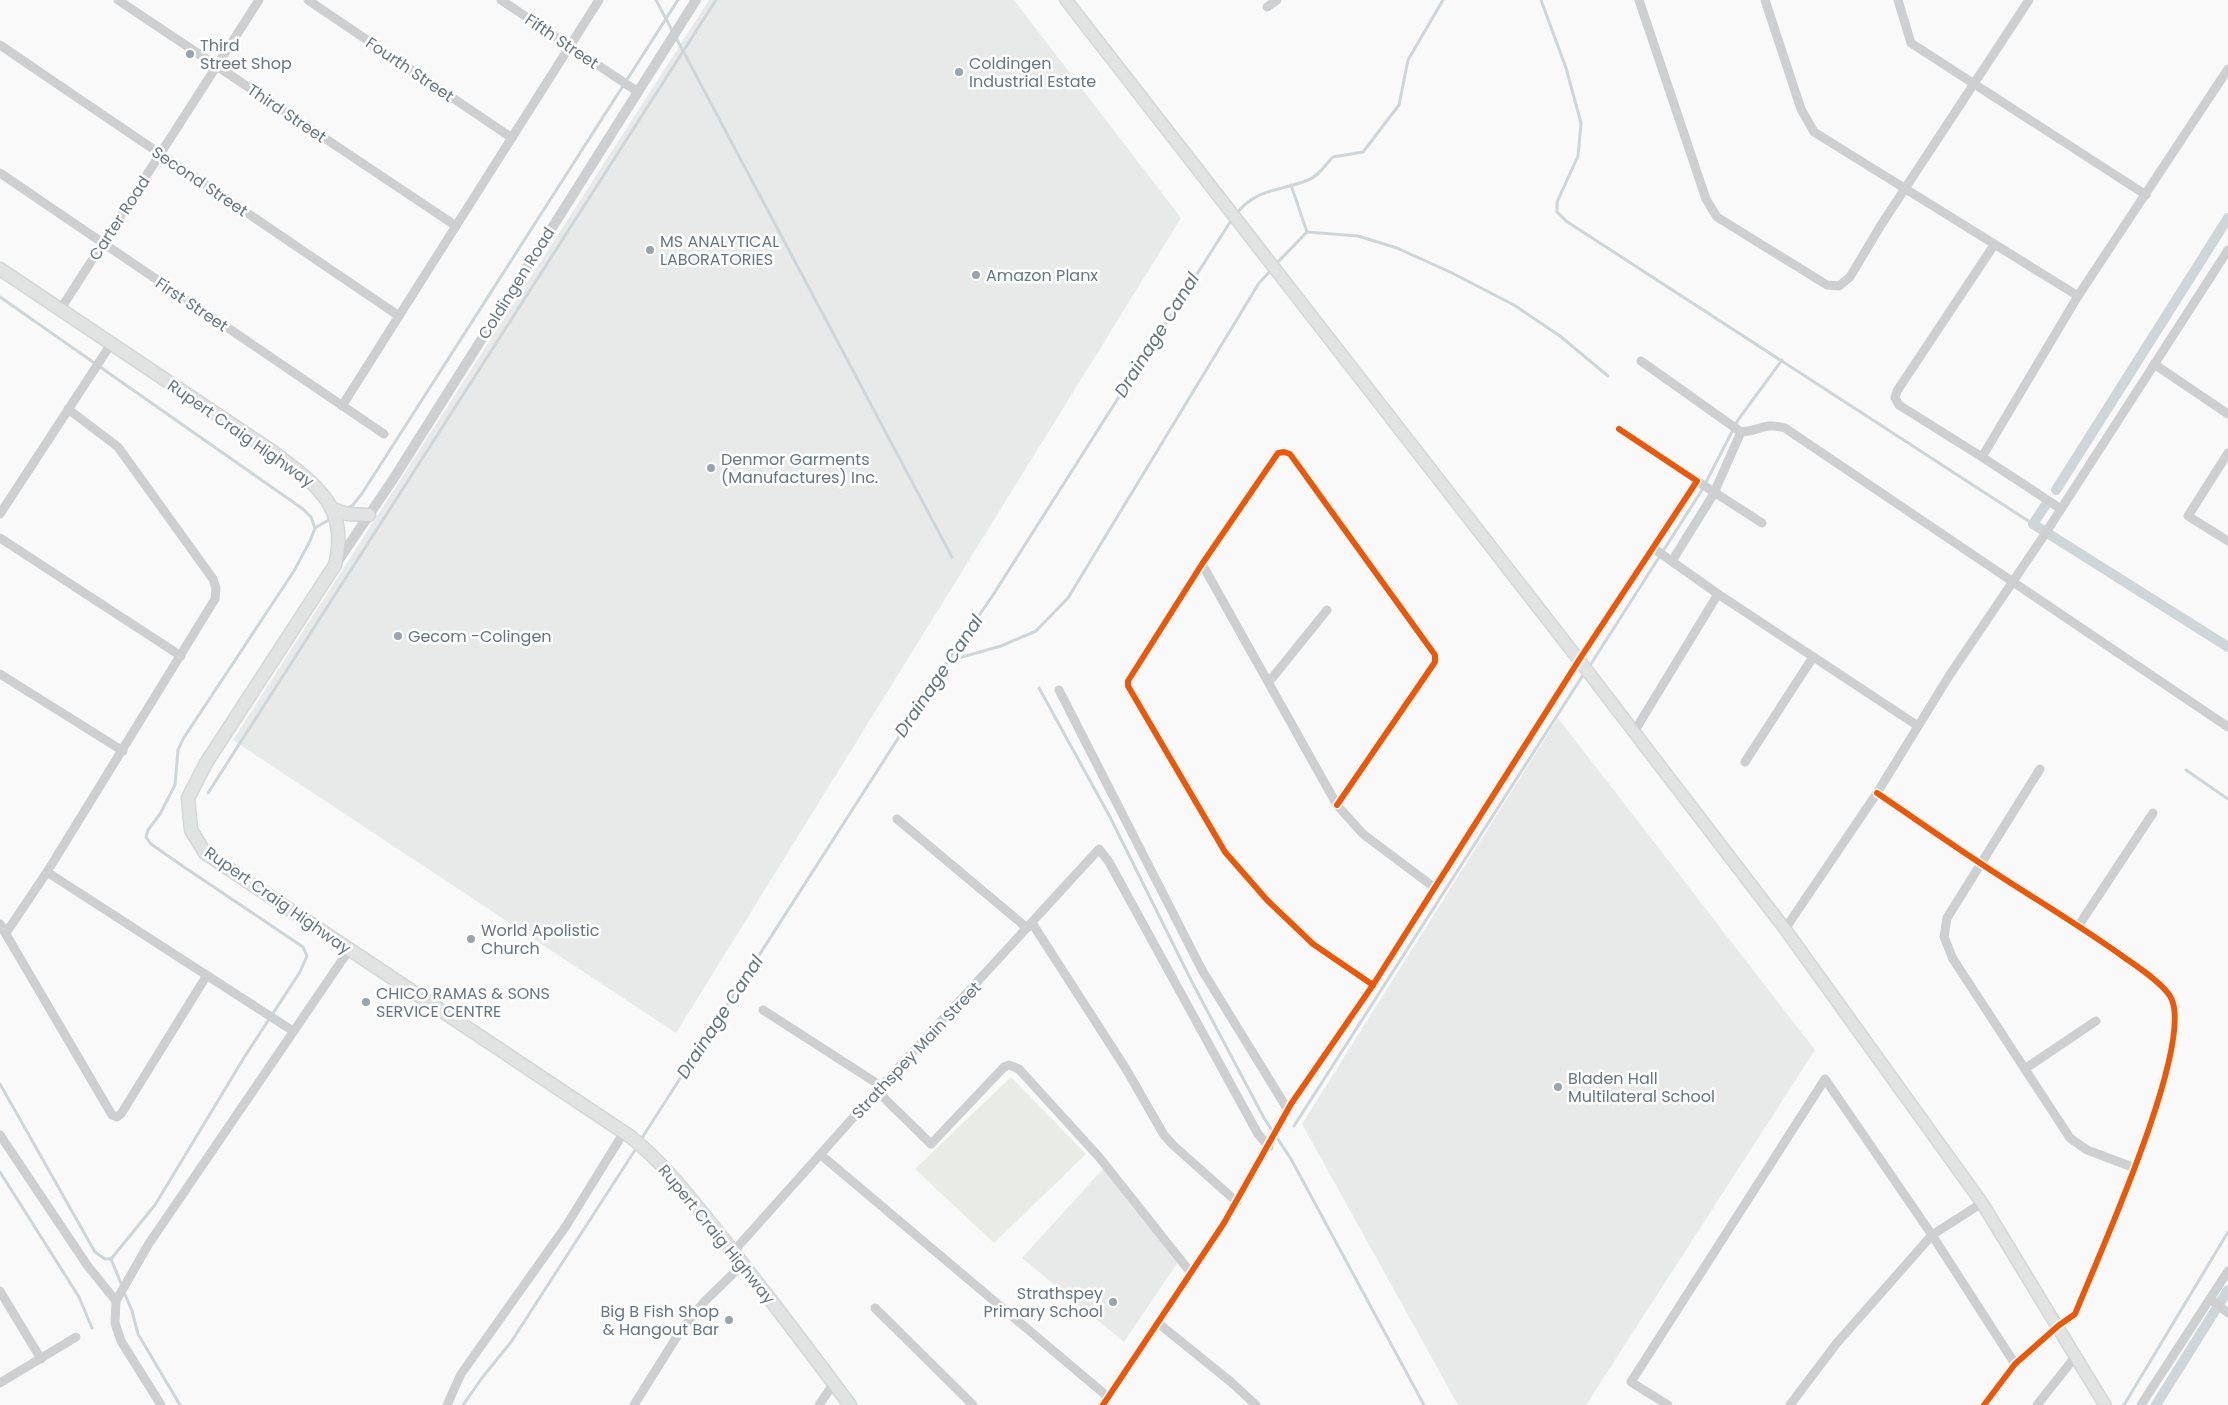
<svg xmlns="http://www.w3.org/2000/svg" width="2228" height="1405" font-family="Poppins,sans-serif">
	<rect width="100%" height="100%" fill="#f9f9f9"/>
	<g fill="#e8e9e9">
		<path d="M709,0H1014L1181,218L676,1033L233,740Z"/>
		<path d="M1558,718L1815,1050L1586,1405H1458L1302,1124Z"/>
		<path d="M1103,1169L1178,1262L1124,1342L1022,1258Z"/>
	</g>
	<path fill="#e8ebe6" d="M1011,1077L1086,1154L994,1243L915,1169Z"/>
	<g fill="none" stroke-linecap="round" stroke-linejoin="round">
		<g stroke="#ced6d9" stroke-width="3">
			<path d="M656,0L952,557"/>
			<path d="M1541,0L1566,68L1581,123L1578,156L1557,202V212L1566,221L2033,524"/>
			<path d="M1291,185L1307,232L1358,236L1397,248L1450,272L1514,305L1560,336L1608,376"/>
			<path d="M1236,214C1258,187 1279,192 1308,180C1319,176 1325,165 1333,157L1363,152L1399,105L1408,60L1443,0"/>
			<path d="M1276,264L1307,232"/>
			<path d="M0,297L303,509L311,517L315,528L310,541L294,571L183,739L178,750L175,785L160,814L148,830L146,837L151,844L184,867L303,947L307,956L300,972L245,1056L155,1205L111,1259H105L95,1252L0,1084"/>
			<path d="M345,509L353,505L363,492L678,0"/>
			<path d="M315,528L332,518"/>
			<path d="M948,661L1001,646L1036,631L1068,598L1259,283L1272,269"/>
			<path d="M1589,667L1702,490L1738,420L1782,360"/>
			<path d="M1039,688L1110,817L1192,982L1264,1118L1291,1159L1424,1405"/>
			<path d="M2186,770L2228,799"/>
			<path d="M208,793L716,0"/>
			<path d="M1294,1126L1585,672"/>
			<path d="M640,1141L947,662L993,595L1232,219"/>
			<path d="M0,1172L79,1297L92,1328"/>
			<path d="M111,1259L122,1286"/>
			<path d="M124,1292L132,1311L138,1334L180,1405"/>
			<path d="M463,1405L482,1378L511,1342L637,1147"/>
			<path d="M2124,1405L2228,1232"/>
		</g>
		<g stroke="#ced6d9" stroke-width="10">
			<path d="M2056,490L2228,218"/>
			<path d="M2045,506L2033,524L2228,647"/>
			<path d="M2156,1405L2228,1290"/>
		</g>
		<defs>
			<path id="secondary" d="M1066,0L1579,660L1785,929L1982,1203L2105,1405"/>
			<g id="primary">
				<path d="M0,269L273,452C315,484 350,506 335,565L206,763L188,798L191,830L205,853L631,1137C668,1167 695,1204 725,1241C767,1295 809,1350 850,1405"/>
				<path d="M333,509L347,514L369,515"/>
			</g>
		</defs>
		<use href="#secondary" stroke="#d5d6d7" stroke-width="14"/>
		<use href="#primary" stroke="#d5d6d7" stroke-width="15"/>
		<g stroke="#cecfd0" stroke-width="9">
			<path d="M118,0L456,226"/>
			<path d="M308,0L512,138"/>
			<path d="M501,0L638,92"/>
			<path d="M1639,0L1706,199L1717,217L1827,285L1839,286L1850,277L1881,225L2029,0"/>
			<path d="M1765,0L1801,109L1814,132L2078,296"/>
			<path d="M1898,0L1911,43L2146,195"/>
			<path d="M1267,7L1277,0"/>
			<path d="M0,45L399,316"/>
			<path d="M0,173L384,434"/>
			<path d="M60,310L259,0"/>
			<path d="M1641,361L1741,432C1760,431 1764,422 1785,428L2228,727"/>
			<path d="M2154,364L2228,414"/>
			<path d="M342,406L599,0"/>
			<path d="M2228,453L2188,516L2228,541"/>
			<path d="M1982,457L1899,405L1895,398L1897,391L1994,245"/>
			<path d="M1697,481L1762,523"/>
			<path d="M2061,509L1982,457L2078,296L2228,69"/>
			<path d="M0,514L111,344"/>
			<path d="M0,538L181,656"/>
			<path d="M1653,548L1718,594L1918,726"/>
			<path d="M1672,561L1713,495L1741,432"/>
			<path d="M1202,564L1337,805L1363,834L1435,888"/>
			<path d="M0,674L123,751"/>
			<path d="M1269,682L1327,610"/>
			<path d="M1059,690L1202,970L1288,1110"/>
			<path d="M1634,732L1718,594"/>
			<path d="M1745,762L1813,657"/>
			<path d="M2040,769L1947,918L1944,937L1953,959L2070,1138L2087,1150L2135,1168"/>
			<path d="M1877,793C1911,816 1945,840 1980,863C2028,895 2078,924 2125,958C2138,967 2167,986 2172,1000C2192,1051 2098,1257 2075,1314L2058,1326L2015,1364L1984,1405"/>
			<path d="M1337,805L1435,662V655L1290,454L1284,452L1278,453L1202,564L1128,681V686L1225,852L1267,900L1313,944L1373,985"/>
			<path d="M897,819L1027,928"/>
			<path d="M47,872L293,1031"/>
			<path d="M1032,923L1126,1069L1164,1135L1173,1145L1237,1202"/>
			<path d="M0,924L112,1115L117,1117L121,1114L207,975"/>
			<path d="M2079,925L2153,813"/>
			<path d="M1785,929L1877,793L1949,676L2043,537L2228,250"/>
			<path d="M6,933L47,872L215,599L216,588L213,579L118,447L68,409"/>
			<path d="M763,1010L881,1086"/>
			<path d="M2026,1068L2096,1021"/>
			<path d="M877,1091L931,1144L1004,1067L1009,1065L1019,1069L1099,1157L1191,1273"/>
			<path d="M0,1135L87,1265L116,1301"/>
			<path d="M821,1155L1108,1397"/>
			<path d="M733,1252L877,1091L1099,849L1109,862L1258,1134L1269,1147"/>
			<path d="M0,1291L41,1359"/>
			<path d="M2210,1299L2228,1313"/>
			<path d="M875,1308L973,1405"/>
			<path d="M1158,1323L1231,1382L1256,1405"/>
			<path d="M0,1383L76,1337"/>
			<path d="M161,1405L121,1341L115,1323L116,1301L148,1245L349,950"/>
			<path d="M447,1405L461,1374L566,1226L624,1132"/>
			<path d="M634,1405L681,1330L704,1302L743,1264"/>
			<path d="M819,1405L834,1383"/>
			<path d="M1103,1405L1224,1223L1291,1104L1373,985L1579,660L1697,481L1619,429"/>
			<path d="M1668,1405L1631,1382L1825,1079L1932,1235L2015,1364"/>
			<path d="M1790,1405L1836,1344L1932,1235L1982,1203"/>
			<path d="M2037,1405L2075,1357"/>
			<path d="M2141,1405L2228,1271"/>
		</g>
		<path stroke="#cecfd0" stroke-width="10" d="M336,564L392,481L696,0"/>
		<use href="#secondary" stroke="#e1e2e2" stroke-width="11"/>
		<use href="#primary" stroke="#e1e2e2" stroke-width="12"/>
		<defs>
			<g id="cycleway">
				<path d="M1877,793C1911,816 1945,840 1980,863C2028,895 2078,924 2125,958C2138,967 2167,986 2172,1000C2192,1051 2098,1257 2075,1314L2058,1326L2015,1364L1984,1405"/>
				<path d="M1337,805L1435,662V655L1290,454L1284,452L1278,453L1202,564L1128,681V686L1225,852L1267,900L1313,944L1373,985"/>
				<path d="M1103,1405L1224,1223L1291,1104L1373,985L1579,660L1697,481L1619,429"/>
			</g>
		</defs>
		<use href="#cycleway" stroke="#fff" stroke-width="9"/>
		<use href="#cycleway" stroke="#e8590c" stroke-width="6"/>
	</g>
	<g fill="#99a4ac" stroke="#fff" stroke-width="2">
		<circle cx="190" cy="54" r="5"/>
		<circle cx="959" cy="72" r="5"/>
		<circle cx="650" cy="250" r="5"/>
		<circle cx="976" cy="275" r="5"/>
		<circle cx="711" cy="468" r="5"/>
		<circle cx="398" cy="636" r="5"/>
		<circle cx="471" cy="939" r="5"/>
		<circle cx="366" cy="1002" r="5"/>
		<circle cx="1558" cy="1087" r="5"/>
		<circle cx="1113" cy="1302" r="5"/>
		<circle cx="729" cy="1320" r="5"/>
	</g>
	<g text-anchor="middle" stroke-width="5" stroke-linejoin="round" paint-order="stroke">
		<g font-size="16" fill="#657683" stroke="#fff">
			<text transform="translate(562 41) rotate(34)" y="6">Fifth Street</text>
			<text transform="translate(410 69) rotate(34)" y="6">Fourth Street</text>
			<text transform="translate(287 113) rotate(34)" y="6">Third Street</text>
			<text transform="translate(200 181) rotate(34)" y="6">Second Street</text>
			<text transform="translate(119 218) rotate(-57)" y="6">Carter Road</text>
			<text transform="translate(516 283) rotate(-58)" y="6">Coldingen Road</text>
			<text transform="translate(192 304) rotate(34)" y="6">First Street</text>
			<text transform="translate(241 433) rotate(35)" y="6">Rupert Craig Highway</text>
			<text transform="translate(278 900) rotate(35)" y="6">Rupert Craig Highway</text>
			<text transform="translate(916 1050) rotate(-47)" y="6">Strathspey Main Street</text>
			<text transform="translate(717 1234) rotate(51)" y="6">Rupert Craig Highway</text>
		</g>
		<g font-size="16" fill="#657683" stroke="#fff" text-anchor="start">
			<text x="200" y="51">Third<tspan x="200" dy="18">Street Shop</tspan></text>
			<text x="969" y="69">Coldingen<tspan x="969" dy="18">Industrial Estate</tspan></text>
			<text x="660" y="247">MS ANALYTICAL<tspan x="660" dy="18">LABORATORIES</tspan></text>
			<text x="986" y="281">Amazon Planx</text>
			<text x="721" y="465">Denmor Garments<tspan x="721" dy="18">(Manufactures) Inc.</tspan></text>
			<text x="408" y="642">Gecom -Colingen</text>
			<text x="481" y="936">World Apolistic<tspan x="481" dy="18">Church</tspan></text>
			<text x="376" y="999">CHICO RAMAS &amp; SONS<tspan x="376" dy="18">SERVICE CENTRE</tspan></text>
			<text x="1568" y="1084">Bladen Hall<tspan x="1568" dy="18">Multilateral School</tspan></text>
			<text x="1103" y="1299" text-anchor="end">Strathspey<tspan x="1103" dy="18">Primary School</tspan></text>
			<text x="719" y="1317" text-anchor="end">Big B Fish Shop<tspan x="719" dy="18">&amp; Hangout Bar</tspan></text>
		</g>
		<g font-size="18" font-style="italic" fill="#60757c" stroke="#fff">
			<text transform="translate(1157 335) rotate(-58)" y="6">Drainage Canal</text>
			<text transform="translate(939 676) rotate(-56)" y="6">Drainage Canal</text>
			<text transform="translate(720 1017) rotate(-57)" y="6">Drainage Canal</text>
		</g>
	</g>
</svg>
